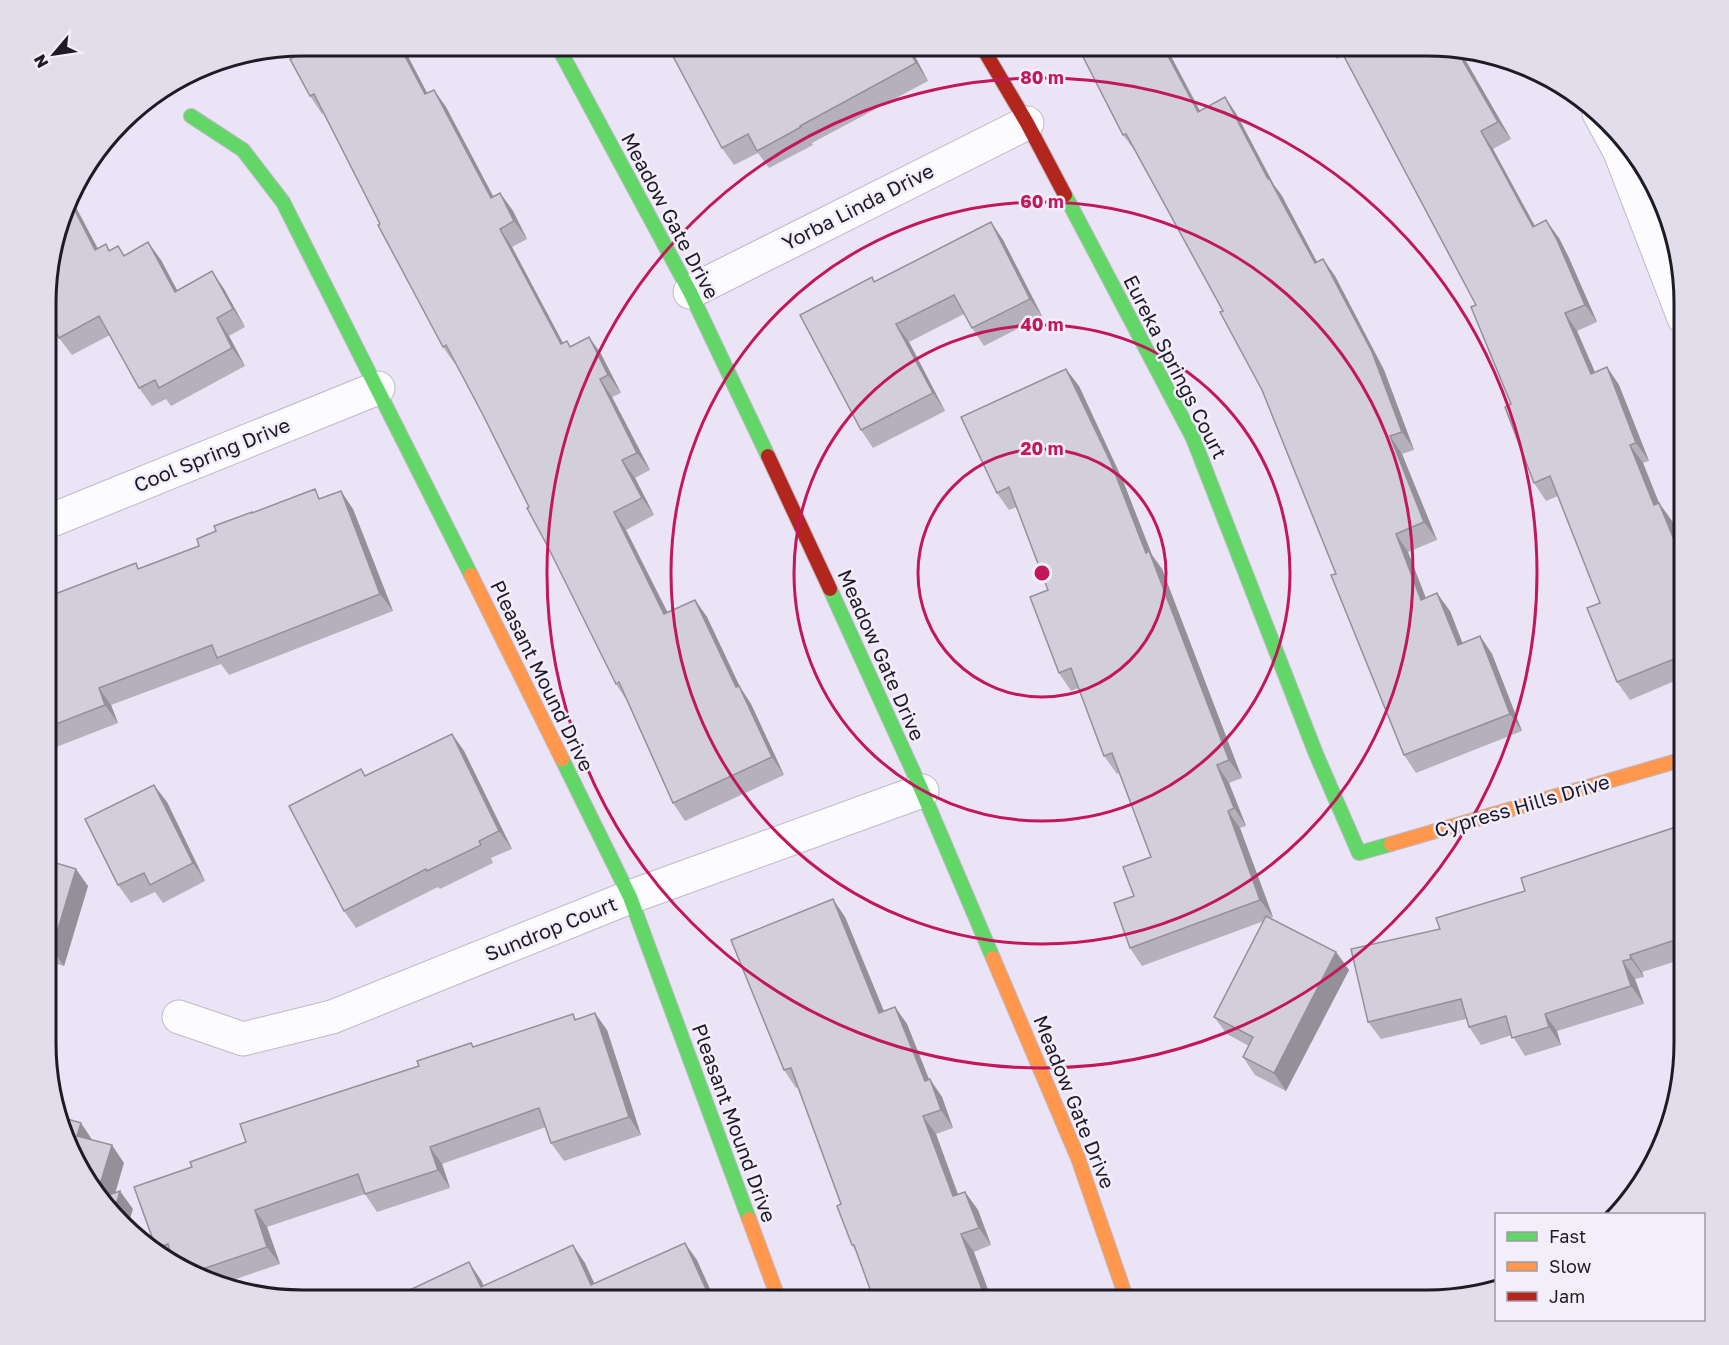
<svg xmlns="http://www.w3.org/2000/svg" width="1729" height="1345" font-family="'Golos Text',sans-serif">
	<rect width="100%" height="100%" fill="#ebe4f6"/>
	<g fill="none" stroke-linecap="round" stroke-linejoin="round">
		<defs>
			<g id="street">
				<path d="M1599,113L1620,152L1684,318"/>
				<path d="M690,292L1027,123"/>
				<path d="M47,522L378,388"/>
				<path d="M179,1017L243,1039L332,1017L630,897L922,791"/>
			</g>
			<g id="fast">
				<path d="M557,45L690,292L768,456"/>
				<path d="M191,116L243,150L283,202L471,575"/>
				<path d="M1065,195L1193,438L1316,754L1359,853L1391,844"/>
				<path d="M830,589L922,791L993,958"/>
				<path d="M562,759L630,897L749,1219"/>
			</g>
			<g id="slow">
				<path d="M471,575L562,759"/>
				<path d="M1391,844L1684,759"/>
				<path d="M993,958L1078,1158L1127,1300"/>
				<path d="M749,1219L779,1300"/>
			</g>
			<g id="jam">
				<path d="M981,45L1027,123L1065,195"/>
				<path d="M768,456L830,589"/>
			</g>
		</defs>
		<use href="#street" stroke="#beb9c7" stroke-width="35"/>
		<use href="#fast" stroke="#beb9c7" stroke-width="16"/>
		<use href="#slow" stroke="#beb9c7" stroke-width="16"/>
		<use href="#jam" stroke="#beb9c7" stroke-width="16"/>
		<use href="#street" stroke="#fcfbfe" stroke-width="33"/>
		<use href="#fast" stroke="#63d668" stroke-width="14"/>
		<use href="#slow" stroke="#ff974d" stroke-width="14"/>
		<use href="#jam" stroke="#b3261e" stroke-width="14"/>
	</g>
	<g fill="#b5b1bc">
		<path d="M317,45H402L427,93L434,90L446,107L493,196L500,193L513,211L527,239L512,247L563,343L570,346L589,337L601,354L621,393L612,397L650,470L635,478L654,515L626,530L667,612L695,600L707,617L740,687L751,704L784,775L685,821L673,803L627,701L616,684L529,507L483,415L456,364H455L443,347L324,113L322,114L310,96Z"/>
		<path d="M909,45L928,81L812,143L813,145L769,168L758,153L734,165L722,148Z"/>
		<path d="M1077,45H1165L1200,111L1225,97L1237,115L1274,185L1282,196L1317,262L1323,259L1335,276L1384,370L1414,450L1402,454L1437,540L1408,552L1426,598L1450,611L1462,643L1480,636L1492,654L1522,731L1416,773L1404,755L1336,574L1262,390L1223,311L1136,152L1123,135Z"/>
		<path d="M1327,45L1443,46L1459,49L1511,139L1493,149L1535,226L1559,238L1569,258L1597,322L1577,331L1595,372L1607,367L1619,385L1649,461L1643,463L1659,503L1672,521L1684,551V677L1630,700L1617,682L1600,603L1558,496L1546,501L1534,483L1511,404L1476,305L1343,55L1337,59Z"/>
		<path d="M71,198L98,249L106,244L110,251L125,255L161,260L177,290L212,271L224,289L245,327L229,336L245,366L171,406L166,399L152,406L139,388L110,335L72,355L59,338L47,268Z"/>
		<path d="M991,222L1003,240L1042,316L984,346L972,328L964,314L909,342L945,411L873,448L861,430L875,281Z"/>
		<path d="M1079,386L1123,481L1152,555L1162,569L1242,778L1229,783L1246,826L1240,828L1273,917L1270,918L1336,952L1349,970L1286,1091L1255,1075L1243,1057L1249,1046L1227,1034L1214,1017L1264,921L1142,966L1130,948L1134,896L1151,857L1119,773L1117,774L1104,756L1079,688L1071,691L1059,673L1048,590L1017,507L1009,510L997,493Z"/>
		<path d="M322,498L353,509L393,611L229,675L221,664L111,705L118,723L46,751L47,597L139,568L199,546L216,531L253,513Z"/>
		<path d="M452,734L464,751L512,849L491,858L493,863L440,889L438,887L356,928L344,911L366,775Z"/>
		<path d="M167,802L205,881L163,903L155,892L131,903L118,885Z"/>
		<path d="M1682,825L1684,828L1683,959L1642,972L1644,977L1635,979L1644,1004L1557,1031L1561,1045L1525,1056L1512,1035L1481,1045L1469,1027L1466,1019L1381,1039L1368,1022L1440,929L1525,891Z"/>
		<path d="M46,860L88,886L64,966L46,961Z"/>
		<path d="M845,917L884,1011L895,1007L907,1024L929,1079L942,1097L953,1128L936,1134L958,1194L965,1192L978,1210L991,1245L974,1252L856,1251L852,1245L841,1204L798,1087L796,1088L784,1070Z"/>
		<path d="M576,1019L607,1030L641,1135L564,1161L551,1143L546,1127L442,1164L450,1188L377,1212L365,1194L267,1227L280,1264L221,1284L204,1281L159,1252L156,1248L192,1167L246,1142L471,1043L474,1047Z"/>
	</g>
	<g fill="#949099">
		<path d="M399,45H402L437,112L425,94Z"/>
		<path d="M906,45H909L928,81L916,63Z"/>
		<path d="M1162,45H1165L1210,130L1198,112Z"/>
		<path d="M1456,49H1459L1511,139L1498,122Z"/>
		<path d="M434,90L446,107L503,215L491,198Z"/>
		<path d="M1225,97L1237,115L1274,185L1282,196L1327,281L1315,263L1268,179Z"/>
		<path d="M1481,131L1493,149L1545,245L1533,227Z"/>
		<path d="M500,193L513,211L527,239L514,221Z"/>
		<path d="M71,198L108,268L95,250L70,201Z"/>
		<path d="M1546,220L1559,238L1569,258L1597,322L1585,305Z"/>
		<path d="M991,222L1003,240L1042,316L1030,299Z"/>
		<path d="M500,229L512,247L573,362L561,344Z"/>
		<path d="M148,242L161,260L187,309L175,292Z"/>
		<path d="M1323,259L1335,276L1384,370L1414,450L1402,432Z"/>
		<path d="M212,271L224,289L245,327L233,309Z"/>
		<path d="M1565,313L1577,331L1603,391L1591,374Z"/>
		<path d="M217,318L229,336L245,366L232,348Z"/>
		<path d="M896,324L909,342L945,411L933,393Z"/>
		<path d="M589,337L601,354L621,393L608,375Z"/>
		<path d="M1607,367L1619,385L1649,461L1636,443Z"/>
		<path d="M1066,369L1079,386L1123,481L1152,555L1162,569L1242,778L1229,760L1146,553Z"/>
		<path d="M600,379L612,397L650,470L637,453Z"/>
		<path d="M1390,436L1402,454L1437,540L1424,522Z"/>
		<path d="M1630,445L1643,463L1667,523L1654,505Z"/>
		<path d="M622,460L635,478L654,515L642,498Z"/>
		<path d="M341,491L353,509L393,611L380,594Z"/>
		<path d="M1659,503L1672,521L1684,551V564Z"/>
		<path d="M614,512L626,530L677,631L664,614Z"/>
		<path d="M1396,534L1408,552L1433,617L1421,600Z"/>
		<path d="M1437,593L1450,611L1470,662L1458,645Z"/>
		<path d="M695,600L707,617L740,687L751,704L784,775L772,757L736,687Z"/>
		<path d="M1480,636L1492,654L1522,731L1510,714Z"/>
		<path d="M99,688L111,705L118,723L105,705Z"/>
		<path d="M452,734L464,751L512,849L499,831Z"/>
		<path d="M1217,765L1229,783L1246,826L1234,808Z"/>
		<path d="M154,785L167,802L205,881L193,863Z"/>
		<path d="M1228,811L1240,828L1273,917L1260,900Z"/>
		<path d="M76,869L88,886L64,966L52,949Z"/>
		<path d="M833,899L845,917L892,1031L879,1013Z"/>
		<path d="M1336,952L1349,970L1286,1091L1274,1073Z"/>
		<path d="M1630,955L1642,972L1644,977L1631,959Z"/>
		<path d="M1623,961L1635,979L1644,1004L1631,986Z"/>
		<path d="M895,1007L907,1024L930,1082V1079L942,1097L953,1128L941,1110L925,1081Z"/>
		<path d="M595,1013L607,1030L641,1135L629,1117Z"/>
		<path d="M1545,1014L1557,1031L1561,1045L1549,1027Z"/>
		<path d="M46,1048L52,1076L48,1071L46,1060Z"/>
		<path d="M923,1116L936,1134L965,1214L953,1196Z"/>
		<path d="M81,1123L93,1141L77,1136Z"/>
		<path d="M112,1145L124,1163L111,1208L98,1191Z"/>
		<path d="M430,1147L442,1164L450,1188L438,1170Z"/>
		<path d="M120,1191L133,1209L127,1229L114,1212Z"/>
		<path d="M965,1192L978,1210L991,1245L979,1228Z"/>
		<path d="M255,1210L267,1227L280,1264L267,1247Z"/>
		<path d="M961,1234L974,1252L992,1300H986Z"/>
		<path d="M685,1243L697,1260L715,1300H711Z"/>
		<path d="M573,1245L585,1263L602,1300L591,1285Z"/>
		<path d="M469,1262L481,1280L491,1300L481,1287Z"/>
	</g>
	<g fill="#d3cedb" stroke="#949099" stroke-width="1.5">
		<path d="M317,45H399L425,94L434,90L491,198L500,193L514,221L500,229L561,344L567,341L570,347L589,337L608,375L600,379L637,453L622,460L642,498L614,512L664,614L695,600L736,687L739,686L772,757L673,803L619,682L616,684L548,547L527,508L529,507L483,415L446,345L443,347L378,225L380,224L314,94L310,96L290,59Z"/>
		<path d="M667,45H906L916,63L800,126L801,127L757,151L748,134L722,148Z"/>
		<path d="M1077,45H1162L1198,112L1225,97L1268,179L1269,178L1315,263L1323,259L1372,352L1402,432L1390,436L1424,522L1396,534L1421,600L1437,593L1458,645L1480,636L1510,714L1404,755L1331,575L1336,574L1262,390L1220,312L1223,311L1126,134L1123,135Z"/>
		<path d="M1338,45L1443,46L1456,49L1498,122L1481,131L1533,227L1546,220L1557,240L1585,305L1565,313L1591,374L1607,367L1636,443L1630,445L1654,505L1659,503L1684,564V616L1682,617L1684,620V655L1617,682L1587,608L1600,603L1550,476L1534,483L1505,407L1511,404L1471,307L1476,305Z"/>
		<path d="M70,201L95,250L106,244L109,251L118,246L124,256L148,242L175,292L212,271L233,309L217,318L232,348L159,388L155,380L139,388L99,316L59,338L47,315V268Z"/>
		<path d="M991,222L1030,299L972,328L954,295L896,324L933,393L861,430L800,315L872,277L874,282Z"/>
		<path d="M1066,369L1111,463L1146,553L1149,551L1229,760L1217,765L1234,808L1228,811L1260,900L1130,948L1114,903L1134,896L1123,867L1151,857L1112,753L1104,756L1071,668L1059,673L1030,597L1048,590L1009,487L997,493L961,417Z"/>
		<path d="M315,489L319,499L341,491L380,594L217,658L212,645L99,688L105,705L46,728L47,597L136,563L138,569L199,546L197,539L216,531L214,526L252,512V513Z"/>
		<path d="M452,734L499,831L479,841L481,845L427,871L426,869L344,911L289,806L361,769L365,776Z"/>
		<path d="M154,785L193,863L150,885L144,873L118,885L85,819Z"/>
		<path d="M1682,825L1684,831V937L1630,955L1631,959L1623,961L1631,986L1545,1014L1549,1027L1512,1038L1506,1016L1469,1027L1461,999L1368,1022L1351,949L1440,929L1436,918L1525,891L1521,878Z"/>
		<path d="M46,860L76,869L52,949L46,947Z"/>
		<path d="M833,899L879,1013L895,1007L925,1081L930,1079L941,1110L923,1116L953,1196L965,1192L979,1228L961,1234L986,1300H874L854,1245H852L837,1206L841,1204L791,1068L784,1070L731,940Z"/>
		<path d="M1266,916L1336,952L1274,1073L1243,1057L1253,1037L1214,1017Z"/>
		<path d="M595,1013L629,1117L551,1143L539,1108L430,1147L438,1170L365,1194L358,1174L255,1210L267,1247L191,1273L183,1267L179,1256L172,1258L168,1244L156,1248L134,1187L192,1167L190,1162L246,1142L240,1124L419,1066L417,1061L471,1043L473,1047L573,1014L575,1020Z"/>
		<path d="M61,1117L81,1123L77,1136L112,1145L98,1191L71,1156Z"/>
		<path d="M120,1191L114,1212L103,1197Z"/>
		<path d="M685,1243L711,1300H398L397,1296L469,1262L481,1287L573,1245L591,1285Z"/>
	</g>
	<g fill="none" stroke="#c2185b" stroke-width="3">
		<circle cx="1042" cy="573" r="124"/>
		<circle cx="1042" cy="573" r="248"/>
		<circle cx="1042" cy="573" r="371"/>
		<circle cx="1042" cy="573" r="495"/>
	</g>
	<g text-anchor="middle" stroke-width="5" stroke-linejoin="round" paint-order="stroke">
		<g font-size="20" fill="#1f1b26" stroke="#f3eefb">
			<text transform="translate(858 207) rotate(-27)" y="7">Yorba Linda Drive</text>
			<text transform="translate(670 216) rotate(62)" y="7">Meadow Gate Drive</text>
			<text transform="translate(1175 367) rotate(63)" y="7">Eureka Springs Court</text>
			<text transform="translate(212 455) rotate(-22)" y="7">Cool Spring Drive</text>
			<text transform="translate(881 655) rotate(66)" y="7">Meadow Gate Drive</text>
			<text transform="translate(542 676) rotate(64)" y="7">Pleasant Mound Drive</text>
			<text transform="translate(1522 806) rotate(-16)" y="7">Cypress Hills Drive</text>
			<text transform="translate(551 929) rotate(-22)" y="7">Sundrop Court</text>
			<text transform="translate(1074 1102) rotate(68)" y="7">Meadow Gate Drive</text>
			<text transform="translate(734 1123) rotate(70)" y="7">Pleasant Mound Drive</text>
		</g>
	</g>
	<path d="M0 0H1729V1345H0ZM303 56H1427A247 247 0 0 1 1674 303V1043A247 247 0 0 1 1427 1290H303A247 247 0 0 1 56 1043V303A247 247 0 0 1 303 56Z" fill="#e2ddea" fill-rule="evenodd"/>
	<path fill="none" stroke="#1f1b26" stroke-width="3" d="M303 56H1427A247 247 0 0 1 1674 303V1043A247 247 0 0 1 1427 1290H303A247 247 0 0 1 56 1043V303A247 247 0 0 1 303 56Z"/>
	<circle cx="1042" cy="573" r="9" fill="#c2185b" stroke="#f3eefb" stroke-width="3"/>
	<g font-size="18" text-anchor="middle" font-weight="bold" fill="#c2185b" stroke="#f3eefb" stroke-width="5" stroke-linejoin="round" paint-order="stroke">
		<text x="1042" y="84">80 m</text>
		<text x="1042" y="208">60 m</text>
		<text x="1042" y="331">40 m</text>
		<text x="1042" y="455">20 m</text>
	</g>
	<rect x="1495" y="1213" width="210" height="108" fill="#f3eefb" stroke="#9e9aa6" stroke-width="1.5"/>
	<rect x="1507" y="1232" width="30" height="9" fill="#63d668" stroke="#9e9aa6" stroke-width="1.5"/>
	<text x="1549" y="1243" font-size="18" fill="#1f1b26">Fast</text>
	<rect x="1507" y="1262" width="30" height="9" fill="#ff974d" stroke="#9e9aa6" stroke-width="1.5"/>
	<text x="1549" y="1273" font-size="18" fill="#1f1b26">Slow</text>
	<rect x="1507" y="1292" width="30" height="9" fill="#b3261e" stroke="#9e9aa6" stroke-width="1.5"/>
	<text x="1549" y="1303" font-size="18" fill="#1f1b26">Jam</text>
	<g transform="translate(54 54) rotate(241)" stroke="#f3eefb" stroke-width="4.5" paint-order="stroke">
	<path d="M0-4.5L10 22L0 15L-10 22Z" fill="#1f1b26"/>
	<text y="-9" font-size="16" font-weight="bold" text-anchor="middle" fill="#1f1b26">N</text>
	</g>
</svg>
